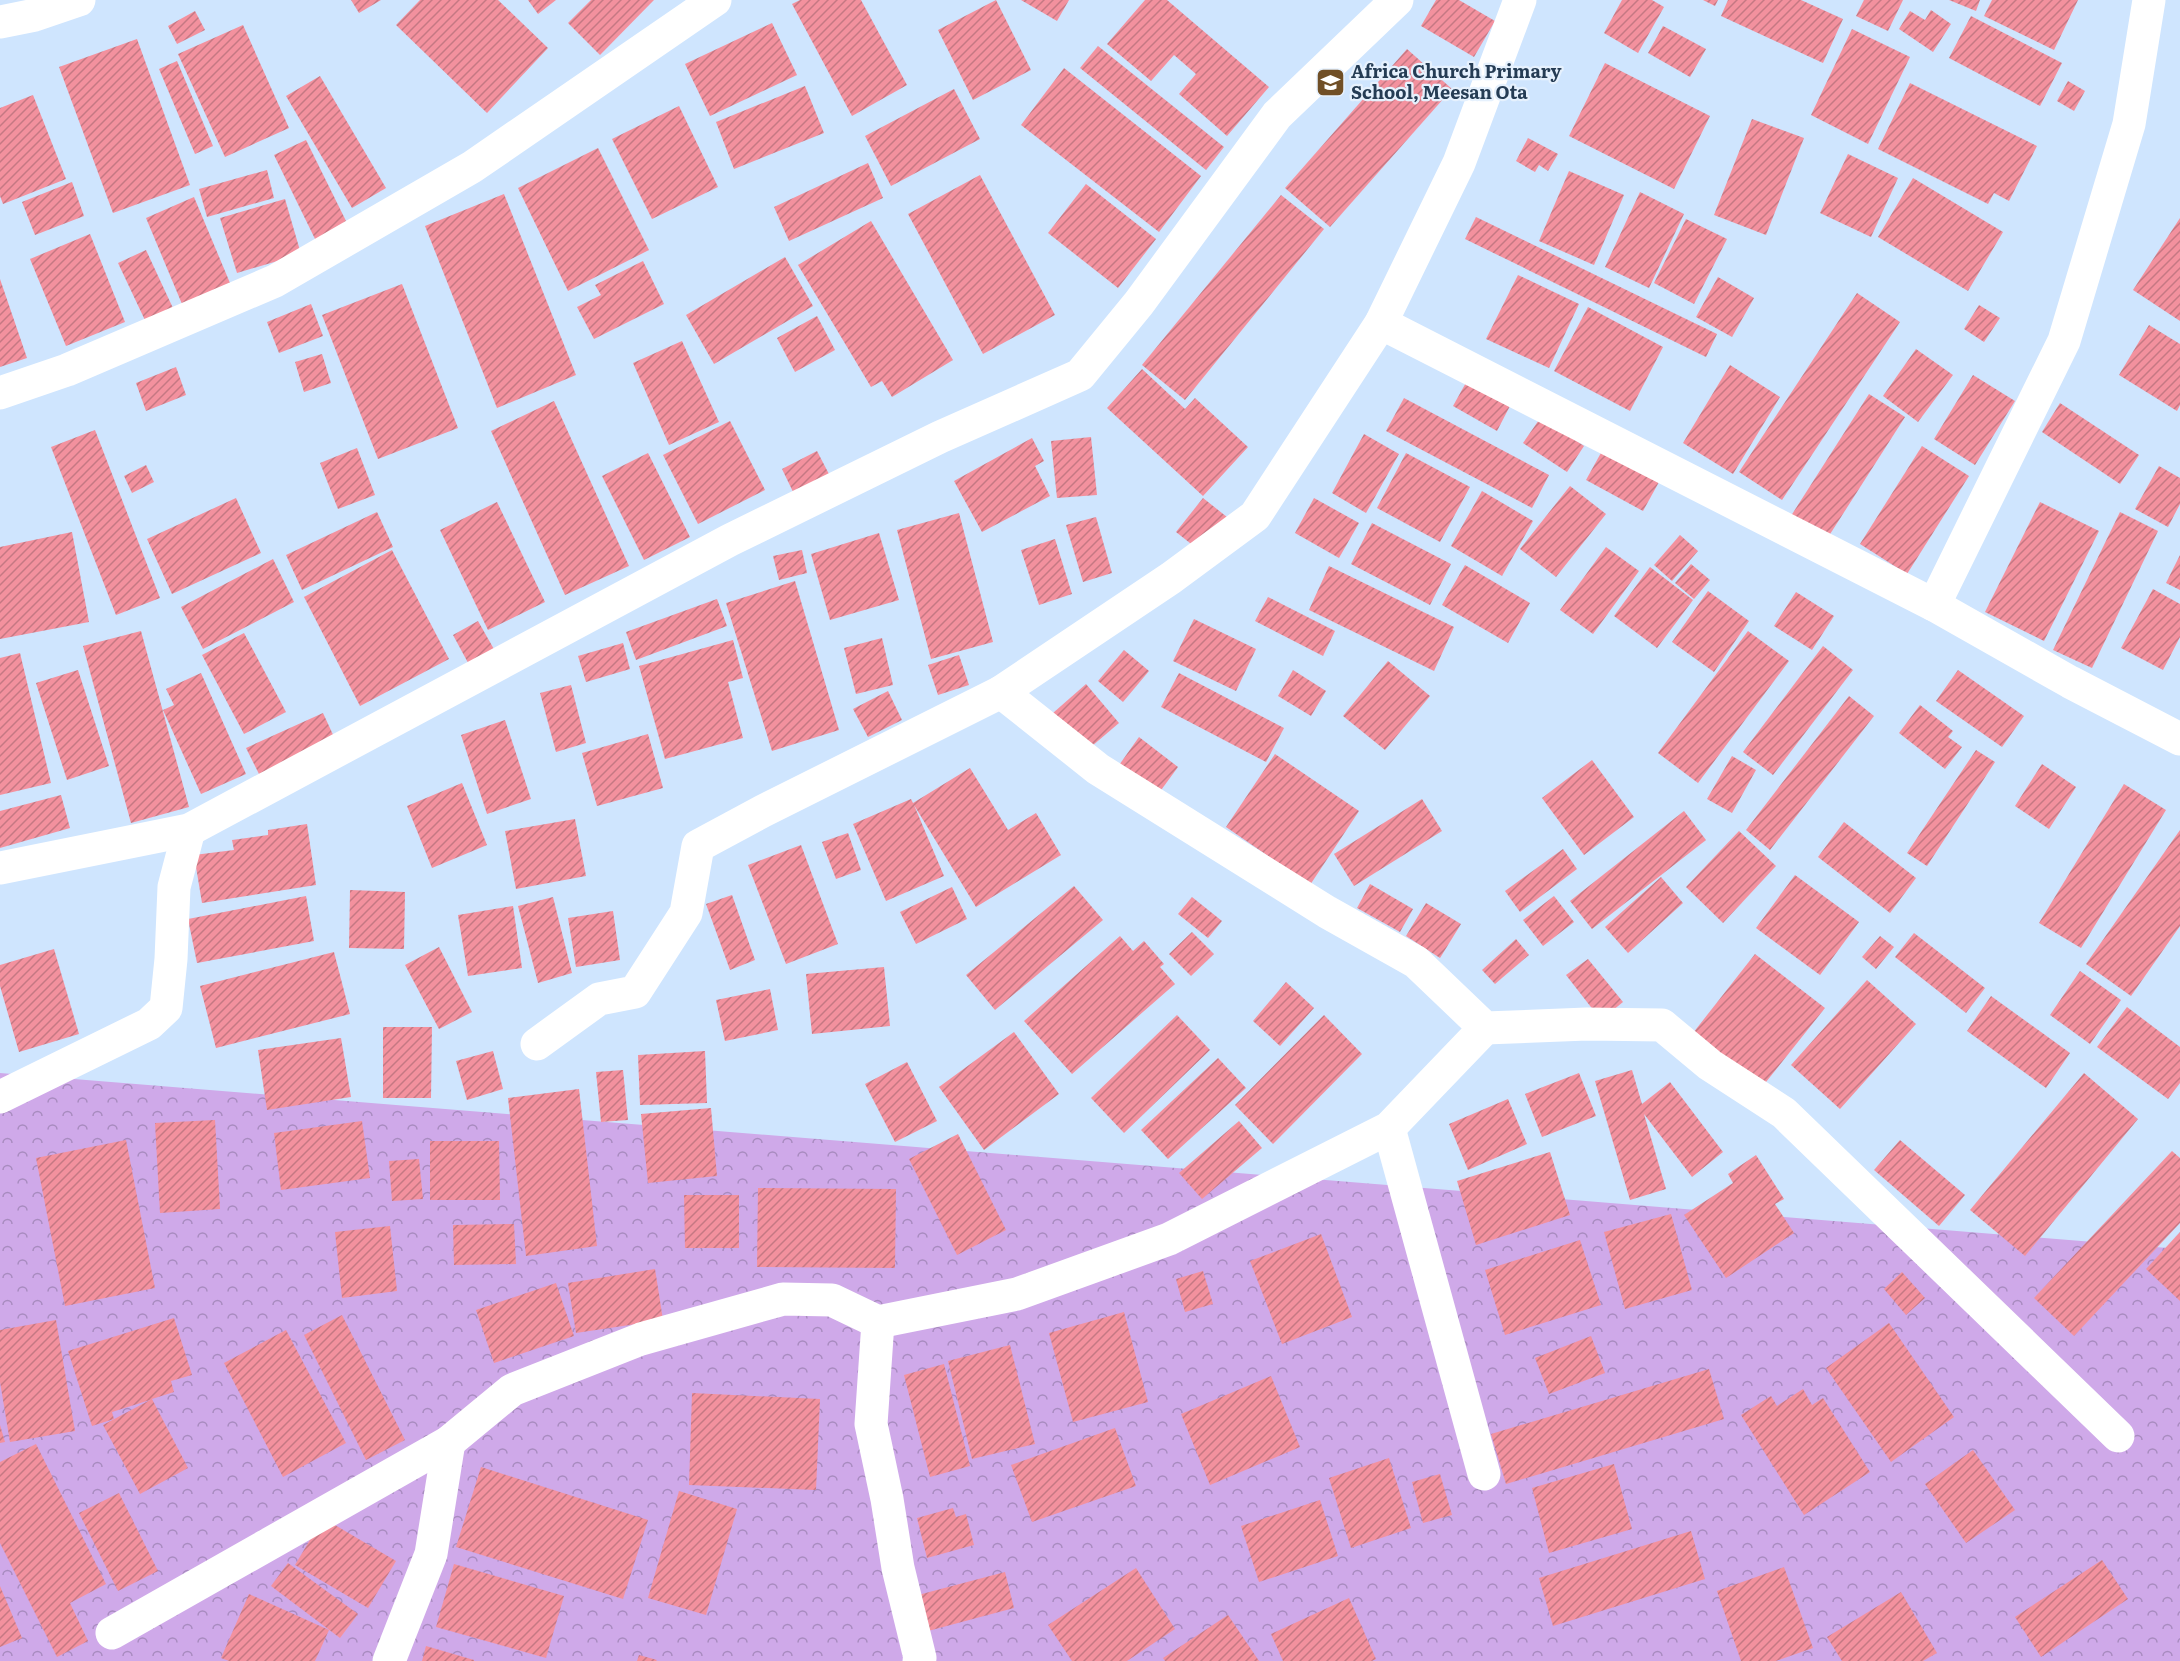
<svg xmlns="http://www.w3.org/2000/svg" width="2180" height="1661" font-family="Literata,serif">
	<defs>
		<pattern id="forest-crowns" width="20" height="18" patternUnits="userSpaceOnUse" patternTransform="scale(1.5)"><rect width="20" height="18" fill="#cfa9e9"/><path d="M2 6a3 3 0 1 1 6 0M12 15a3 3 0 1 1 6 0" fill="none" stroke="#a88bbf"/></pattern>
		<pattern id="building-hatch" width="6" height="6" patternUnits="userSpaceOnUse" patternTransform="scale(1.5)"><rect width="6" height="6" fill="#f3919e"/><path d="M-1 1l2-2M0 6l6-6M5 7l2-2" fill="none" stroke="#c57883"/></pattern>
	</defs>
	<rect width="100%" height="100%" fill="#cfe5fe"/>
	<path fill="url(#forest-crowns)" d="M0,1073L2180,1249V1661H0Z"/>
	<g fill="url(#building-hatch)">
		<path d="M351,0H381L359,13Z"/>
		<path d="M420,0H498L548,48L487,113L396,25Z"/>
		<path d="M528,0H556L538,14Z"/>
		<path d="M591,0H654L600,55L568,23Z"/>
		<path d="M800,0H861L907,85L852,116L792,4Z"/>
		<path d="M996,0L1031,70L973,100L938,30Z"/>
		<path d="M1021,0H1069L1057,21Z"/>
		<path d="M1145,0H1167L1269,87L1227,136L1179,94L1196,74L1174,55L1151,81L1107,44Z"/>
		<path d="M1436,0H1459L1495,21L1474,57L1421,26Z"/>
		<path d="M1622,0H1652L1664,7L1638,53L1604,33Z"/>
		<path d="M1703,0H1718L1715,6Z"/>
		<path d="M1728,0H1801L1843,19L1823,63L1721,16Z"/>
		<path d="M1864,0H1903L1888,31L1856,16Z"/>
		<path d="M1949,0H1980L1976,11Z"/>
		<path d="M1992,0H2078L2054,50L1984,16Z"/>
		<path d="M1931,10L1951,24L1933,52L1899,29L1910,11L1925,20Z"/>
		<path d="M195,11L205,30L177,44L168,26Z"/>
		<path d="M1971,16L2062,63L2040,106L1949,58Z"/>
		<path d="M772,23L797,75L710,116L685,64Z"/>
		<path d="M243,25L289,128L225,157L178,54Z"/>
		<path d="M1663,26L1706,49L1690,77L1648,53Z"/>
		<path d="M1852,29L1910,57L1868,144L1811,115Z"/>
		<path d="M137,39L190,185L113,213L59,67Z"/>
		<path d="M1098,46L1224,147L1206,170L1080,68Z"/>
		<path d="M1407,49L1452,89L1330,227L1285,188Z"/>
		<path d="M177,61L213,146L195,154L159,69Z"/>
		<path d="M1605,63L1710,116L1674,189L1569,136Z"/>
		<path d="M1064,68L1201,176L1159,232L1021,125Z"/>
		<path d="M320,76L386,188L352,208L286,96Z"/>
		<path d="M2068,81L2085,91L2074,111L2057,101Z"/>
		<path d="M1910,83L2037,146L2009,201L1994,193L1988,204L1878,149Z"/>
		<path d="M805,86L824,133L734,169L716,122Z"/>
		<path d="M954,89L980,139L891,186L865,136Z"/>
		<path d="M33,95L66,179L3,204L0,196V108Z"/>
		<path d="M679,106L718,187L652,219L612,139Z"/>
		<path d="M1752,119L1804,138L1766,235L1714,215Z"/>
		<path d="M1528,138L1558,154L1548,171L1539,165L1535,172L1516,161Z"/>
		<path d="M306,140L348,225L316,241L274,155Z"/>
		<path d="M598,148L649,250L568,291L518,188Z"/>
		<path d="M1848,154L1898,178L1871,237L1820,213Z"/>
		<path d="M868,163L883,198L789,241L774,207Z"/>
		<path d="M267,170L274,198L207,217L199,189Z"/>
		<path d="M1569,171L1624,195L1594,265L1539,241Z"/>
		<path d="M980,175L1055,315L983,354L908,214Z"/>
		<path d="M1913,178L2003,232L1968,291L1878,237Z"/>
		<path d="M72,182L84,216L35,235L22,202Z"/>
		<path d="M1086,184L1156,239L1118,288L1048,233Z"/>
		<path d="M1640,192L1684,214L1649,288L1605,267Z"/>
		<path d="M504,194L576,375L497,408L425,226Z"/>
		<path d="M1281,195L1324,229L1185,400L1142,365Z"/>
		<path d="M194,197L230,283L182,304L146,218Z"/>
		<path d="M285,199L301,254L237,273L220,218Z"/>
		<path d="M1476,217L1717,334L1706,357L1465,239Z"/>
		<path d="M2180,218V321L2133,290Z"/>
		<path d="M1686,219L1727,239L1694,304L1654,283Z"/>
		<path d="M871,221L953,360L892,397L882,381L871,387L798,265Z"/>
		<path d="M90,234L125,322L66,346L30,259Z"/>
		<path d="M146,250L179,321L151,333L118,263Z"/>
		<path d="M785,257L813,306L714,364L686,315Z"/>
		<path d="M643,261L664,304L594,339L577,307L601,295L595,285Z"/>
		<path d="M1518,275L1579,304L1549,368L1486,339Z"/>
		<path d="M1718,277L1754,298L1732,337L1696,317Z"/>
		<path d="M0,279L27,358L0,367Z"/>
		<path d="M402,284L458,428L378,459L322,315Z"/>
		<path d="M1857,293L1900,322L1782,500L1739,472Z"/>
		<path d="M311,304L323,336L279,353L267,322Z"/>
		<path d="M1979,305L2000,318L1984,342L1964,329Z"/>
		<path d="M1588,307L1663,347L1630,411L1554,371Z"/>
		<path d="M817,316L835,350L795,372L777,338Z"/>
		<path d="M2149,325L2180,344V405L2177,411L2119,375Z"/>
		<path d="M682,341L719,422L669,445L633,363Z"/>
		<path d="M1916,349L1953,375L1918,422L1883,396Z"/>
		<path d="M322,354L331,383L304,392L295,362Z"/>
		<path d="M1730,365L1780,397L1733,474L1683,443Z"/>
		<path d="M176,367L186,395L146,411L136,383Z"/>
		<path d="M1142,369L1185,409L1195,398L1248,447L1203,496L1107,408Z"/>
		<path d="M1973,375L2015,401L1975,465L1934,439Z"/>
		<path d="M1468,379L1511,404L1497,431L1453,406Z"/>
		<path d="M1869,394L1905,417L1825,542L1789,519Z"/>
		<path d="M1404,398L1549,475L1532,508L1386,431Z"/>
		<path d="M554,401L629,566L565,595L491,431Z"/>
		<path d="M2060,403L2139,455L2120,484L2042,432Z"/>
		<path d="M1541,417L1584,446L1567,472L1523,443Z"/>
		<path d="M730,421L765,490L698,524L663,455Z"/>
		<path d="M95,430L160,598L116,615L51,447Z"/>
		<path d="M1364,434L1399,454L1366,513L1332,493Z"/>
		<path d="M1091,437L1097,495L1057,498L1051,441Z"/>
		<path d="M1032,438L1044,461L1035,466L1050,496L982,532L954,481Z"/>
		<path d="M1922,446L1969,476L1907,574L1860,544Z"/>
		<path d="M357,448L375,495L338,509L320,463Z"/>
		<path d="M817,451L831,478L795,496L782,469Z"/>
		<path d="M1602,451L1659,482L1643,511L1586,480Z"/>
		<path d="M648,453L690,537L644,560L602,476Z"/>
		<path d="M1406,453L1470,487L1440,542L1377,508Z"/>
		<path d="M146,465L154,482L132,493L124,476Z"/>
		<path d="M2159,466L2180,478V504L2168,527L2135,509Z"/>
		<path d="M1570,486L1606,514L1556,577L1520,549Z"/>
		<path d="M1482,491L1533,521L1502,576L1451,546Z"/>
		<path d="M236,498L261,553L172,594L147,539Z"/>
		<path d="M1203,498L1227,517L1200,551L1176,532Z"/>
		<path d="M1314,498L1359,523L1339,558L1295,533Z"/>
		<path d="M497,502L545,602L488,630L440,530Z"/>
		<path d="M2040,502L2099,531L2044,641L1985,612Z"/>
		<path d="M377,512L393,547L302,590L286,555Z"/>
		<path d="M2120,512L2158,531L2092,668L2053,650Z"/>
		<path d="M959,513L993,642L931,659L897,530Z"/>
		<path d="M1096,517L1112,573L1083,582L1066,525Z"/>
		<path d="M1372,523L1451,564L1430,605L1351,564Z"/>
		<path d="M72,532L89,622L0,639V547Z"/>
		<path d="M879,533L899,600L830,620L811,554Z"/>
		<path d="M1680,535L1698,551L1672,581L1654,565Z"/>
		<path d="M1055,539L1072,594L1039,605L1021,550Z"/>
		<path d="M1606,547L1639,571L1593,634L1560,610Z"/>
		<path d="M392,550L449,659L360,706L304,597Z"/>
		<path d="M802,550L807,573L779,580L773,556Z"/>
		<path d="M2180,555V590L2166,583Z"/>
		<path d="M273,559L294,602L203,649L181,607Z"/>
		<path d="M1691,564L1710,580L1694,599L1675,583Z"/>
		<path d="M1465,565L1530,603L1508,643L1442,605Z"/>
		<path d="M1329,566L1454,627L1434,671L1309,610Z"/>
		<path d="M1650,567L1693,600L1657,648L1614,616Z"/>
		<path d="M795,581L839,730L772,751L726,603Z"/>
		<path d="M2153,589L2180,604V637L2163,670L2121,648Z"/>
		<path d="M1708,591L1749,621L1714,672L1672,642Z"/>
		<path d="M1796,592L1834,616L1812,650L1774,626Z"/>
		<path d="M1268,597L1335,631L1323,656L1255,621Z"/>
		<path d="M717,599L727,626L636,660L626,632Z"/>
		<path d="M1194,619L1256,649L1236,691L1173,661Z"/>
		<path d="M478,621L499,658L473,672L453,635Z"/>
		<path d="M141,631L189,807L131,823L83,646Z"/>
		<path d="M1748,631L1789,661L1698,783L1658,753Z"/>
		<path d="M244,633L286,712L244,734L202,655Z"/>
		<path d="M882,638L893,685L856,694L844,648Z"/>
		<path d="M733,640L743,678L728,682L743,738L665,759L639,666Z"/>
		<path d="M623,643L630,669L586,682L578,656Z"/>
		<path d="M1823,646L1853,670L1773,775L1743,752Z"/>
		<path d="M1124,650L1149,671L1123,702L1098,681Z"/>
		<path d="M20,653L51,783L0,795V658Z"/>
		<path d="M959,655L969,685L938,695L928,665Z"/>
		<path d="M1388,661L1430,696L1385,750L1343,716Z"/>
		<path d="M78,670L109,766L67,780L36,683Z"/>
		<path d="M1293,670L1326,691L1311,716L1278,696Z"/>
		<path d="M1958,670L2024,716L2002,747L1936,701Z"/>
		<path d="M201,673L246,774L201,794L163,710L174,705L166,689Z"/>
		<path d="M1179,673L1284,728L1266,762L1161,707Z"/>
		<path d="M1086,684L1119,723L1085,752L1053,713Z"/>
		<path d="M571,685L586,743L556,752L540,693Z"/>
		<path d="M888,691L902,720L868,737L853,709Z"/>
		<path d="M1849,696L1874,716L1770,850L1746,830Z"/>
		<path d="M1920,705L1953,731L1948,737L1962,747L1945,769L1899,733Z"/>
		<path d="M323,713L335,739L259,774L246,748Z"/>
		<path d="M505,720L531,799L487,814L461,735Z"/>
		<path d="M648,734L663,788L597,806L582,753Z"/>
		<path d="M1139,737L1178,767L1156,797L1117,768Z"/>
		<path d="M1976,750L1995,762L1927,866L1907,853Z"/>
		<path d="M1275,754L1359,811L1310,885L1226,827Z"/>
		<path d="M1732,756L1756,770L1732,813L1707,799Z"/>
		<path d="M1592,760L1634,817L1584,855L1542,798Z"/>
		<path d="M2042,764L2076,787L2049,829L2015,806Z"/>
		<path d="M970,768L1008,830L1036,813L1061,855L976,907L914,805L944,876L886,901L853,824L911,799L913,803Z"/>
		<path d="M462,783L487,845L432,868L407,806Z"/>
		<path d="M2124,784L2166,810L2081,948L2039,923Z"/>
		<path d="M61,795L70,828L0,848V811Z"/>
		<path d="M1422,799L1442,831L1354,886L1334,854Z"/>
		<path d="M1684,811L1706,840L1592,929L1570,901Z"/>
		<path d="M575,819L586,876L516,889L505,831Z"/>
		<path d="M1844,822L1916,878L1890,913L1818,857Z"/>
		<path d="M307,824L316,885L202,903L194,855L234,850L232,840L268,835V830Z"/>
		<path d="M2180,830V926L2131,996L2086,964Z"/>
		<path d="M1739,831L1776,866L1723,923L1686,887Z"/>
		<path d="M848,833L861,870L836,879L822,842Z"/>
		<path d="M801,845L838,944L786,964L748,865Z"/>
		<path d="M1563,849L1577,869L1520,912L1505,891Z"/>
		<path d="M1795,875L1859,922L1820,975L1756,928Z"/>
		<path d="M1661,877L1683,903L1628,953L1605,927Z"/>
		<path d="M1370,884L1413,909L1400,932L1357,908Z"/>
		<path d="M1074,886L1103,920L995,1010L966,975Z"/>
		<path d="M952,887L967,919L916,944L900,912Z"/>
		<path d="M350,890L405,892L404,949L349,948Z"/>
		<path d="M732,895L755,960L730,970L706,904Z"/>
		<path d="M306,896L314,941L197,963L188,919Z"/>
		<path d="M1554,896L1574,922L1543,946L1523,920Z"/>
		<path d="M553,897L572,973L538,983L518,906Z"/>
		<path d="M1192,897L1222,921L1208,938L1178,914Z"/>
		<path d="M1426,903L1461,924L1440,958L1406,936Z"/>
		<path d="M513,906L522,968L468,976L458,915Z"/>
		<path d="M613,911L620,960L576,967L568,918Z"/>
		<path d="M1192,932L1214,954L1191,976L1169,954Z"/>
		<path d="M1914,933L1985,988L1966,1013L1895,957Z"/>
		<path d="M1120,936L1133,951L1144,941L1164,964L1160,967L1175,984L1072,1074L1024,1021Z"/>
		<path d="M1880,936L1894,947L1876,969L1862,957Z"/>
		<path d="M1516,939L1529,955L1495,984L1482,970Z"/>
		<path d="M439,947L472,1012L439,1029L405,965Z"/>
		<path d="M54,949L79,1034L19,1052L0,986V965Z"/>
		<path d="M334,952L350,1014L216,1048L200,986Z"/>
		<path d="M1755,954L1825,1008L1762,1087L1693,1033Z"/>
		<path d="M1588,959L1623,1002L1601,1020L1566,975Z"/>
		<path d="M884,967L890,1026L812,1034L806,974Z"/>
		<path d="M2080,971L2121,1000L2090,1044L2050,1015Z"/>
		<path d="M1867,980L1916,1024L1840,1109L1791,1065Z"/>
		<path d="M1286,982L1314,1008L1280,1046L1253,1021Z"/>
		<path d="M770,989L778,1030L725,1041L716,1000Z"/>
		<path d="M1991,996L2070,1053L2046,1088L1967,1031Z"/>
		<path d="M2127,1007L2180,1047V1083L2168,1099L2097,1047Z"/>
		<path d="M1177,1015L1210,1050L1124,1133L1091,1098Z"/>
		<path d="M1324,1015L1362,1054L1273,1144L1235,1105Z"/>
		<path d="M383,1027H432L431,1098H383Z"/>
		<path d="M1014,1032L1059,1094L984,1150L939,1087Z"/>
		<path d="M341,1038L351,1097L267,1110L258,1050Z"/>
		<path d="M493,1051L503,1089L467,1100L456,1061Z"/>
		<path d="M705,1051L707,1103L640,1105L638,1055Z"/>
		<path d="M1218,1058L1246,1088L1168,1159L1141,1130Z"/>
		<path d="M907,1062L937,1121L895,1142L865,1084Z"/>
		<path d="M623,1070L628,1120L601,1122L596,1072Z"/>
		<path d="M1632,1070L1642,1104L1670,1082L1723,1152L1692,1177L1644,1114L1666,1189L1630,1200L1595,1081Z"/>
		<path d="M1579,1073L1596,1116L1542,1137L1525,1094Z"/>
		<path d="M2084,1073L2138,1119L2025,1256L1970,1210Z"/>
		<path d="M579,1089L597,1246L526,1256L508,1098Z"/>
		<path d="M1508,1099L1527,1144L1468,1170L1449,1124Z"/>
		<path d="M711,1108L717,1176L648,1183L641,1114Z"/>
		<path d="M215,1120L220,1209L160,1213L155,1123Z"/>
		<path d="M362,1121L370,1178L281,1190L274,1133Z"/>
		<path d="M1239,1121L1262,1148L1202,1199L1179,1173Z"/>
		<path d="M958,1134L1006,1230L957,1255L909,1159Z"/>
		<path d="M126,1140L155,1288L65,1306L36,1158Z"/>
		<path d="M1900,1140L1965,1195L1939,1226L1874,1170Z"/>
		<path d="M430,1141H499L500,1200H430Z"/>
		<path d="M2172,1151L2180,1158V1223L2074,1336L2034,1298Z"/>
		<path d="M1550,1152L1570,1215L1476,1245L1457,1181Z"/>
		<path d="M1756,1155L1784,1199L1775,1204L1794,1233L1726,1278L1684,1215L1733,1183L1728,1174Z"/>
		<path d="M419,1159L423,1199L392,1201L389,1161Z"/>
		<path d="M758,1188L896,1189L895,1268L757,1267Z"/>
		<path d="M684,1195H739V1248H685Z"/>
		<path d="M1671,1214L1692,1290L1625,1309L1604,1232Z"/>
		<path d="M514,1224L516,1264L454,1265L453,1225Z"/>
		<path d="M390,1226L397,1291L342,1298L335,1232Z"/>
		<path d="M2180,1232V1301L2146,1269Z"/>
		<path d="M1321,1234L1352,1317L1282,1344L1250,1261Z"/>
		<path d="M1580,1240L1601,1305L1505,1335L1485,1270Z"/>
		<path d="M655,1269L663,1320L576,1333L568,1283Z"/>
		<path d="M1203,1271L1213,1304L1185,1312L1176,1279Z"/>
		<path d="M1902,1272L1925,1298L1906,1315L1884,1289Z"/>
		<path d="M556,1283L574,1336L494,1363L476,1310Z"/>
		<path d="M1124,1312L1148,1402L1073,1422L1049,1333Z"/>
		<path d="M342,1315L405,1440L366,1460L304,1335Z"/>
		<path d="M174,1318L192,1375L171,1381L174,1392L152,1399L188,1468L140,1494L103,1425L150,1400L112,1412L114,1419L92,1426L68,1351Z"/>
		<path d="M56,1320L75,1431L10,1442L0,1382V1330Z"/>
		<path d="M1889,1323L1954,1417L1891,1462L1826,1368Z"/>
		<path d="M286,1330L346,1443L283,1477L224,1363Z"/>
		<path d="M1591,1336L1605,1373L1549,1394L1535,1358Z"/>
		<path d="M1010,1345L1035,1444L972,1459L948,1361Z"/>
		<path d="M944,1364L970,1466L930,1477L904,1375Z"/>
		<path d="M1709,1369L1724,1419L1506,1484L1491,1434Z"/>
		<path d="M1271,1376L1300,1447L1210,1485L1181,1414Z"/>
		<path d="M1803,1389L1812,1405L1823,1398L1870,1472L1804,1515L1741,1415L1771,1396L1777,1406Z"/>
		<path d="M692,1393L820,1399L816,1490L689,1485Z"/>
		<path d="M0,1425L5,1442L0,1443Z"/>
		<path d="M1115,1428L1136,1486L1032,1522L1011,1465Z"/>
		<path d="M36,1444L106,1584L70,1603L88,1641L57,1657L0,1543V1462Z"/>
		<path d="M1973,1450L2015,1510L1966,1543L1925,1484Z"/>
		<path d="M1389,1458L1411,1528L1351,1548L1329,1478Z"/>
		<path d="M1614,1464L1632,1529L1549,1553L1532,1488Z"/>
		<path d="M481,1467L648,1520L623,1599L456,1547Z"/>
		<path d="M1440,1474L1452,1515L1423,1523L1412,1482Z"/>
		<path d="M679,1491L737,1509L706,1615L648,1598Z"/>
		<path d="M119,1493L158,1571L118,1591L79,1513Z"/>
		<path d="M1320,1500L1338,1556L1259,1582L1241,1526Z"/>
		<path d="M953,1508L956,1517L966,1514L974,1545L927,1558L917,1518Z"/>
		<path d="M323,1518L396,1561L368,1608L295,1565Z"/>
		<path d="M1691,1531L1705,1579L1553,1626L1539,1578Z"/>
		<path d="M2102,1560L2128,1599L2041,1657L2015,1617Z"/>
		<path d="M288,1563L358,1614L340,1638L271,1586Z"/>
		<path d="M454,1564L564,1596L546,1658L436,1627Z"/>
		<path d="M1784,1567L1813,1648L1776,1661H1741L1717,1591Z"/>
		<path d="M1136,1568L1175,1629L1127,1661H1072L1048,1625Z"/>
		<path d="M1005,1572L1014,1608L928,1631L918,1595Z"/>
		<path d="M0,1586L22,1638L0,1647Z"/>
		<path d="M1901,1592L1937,1653L1923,1661H1842L1827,1637Z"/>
		<path d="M249,1594L329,1630L315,1661H229L221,1658Z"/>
		<path d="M1349,1598L1376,1659L1372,1661H1283L1271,1634Z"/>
		<path d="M1228,1615L1259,1661H1165L1163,1658Z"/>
		<path d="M426,1646L474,1660V1661H422Z"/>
		<path d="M639,1655L657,1660L656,1661H637Z"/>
	</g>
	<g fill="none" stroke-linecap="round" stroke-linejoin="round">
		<g stroke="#fff" stroke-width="33">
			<path d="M0,22L35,15L79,0"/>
			<path d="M1381,323L1934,605L2070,682L2180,739"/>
			<path d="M0,393L67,370L275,281L472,167L715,0"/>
			<path d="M1934,605L2064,341L2129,124L2149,0"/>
			<path d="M1001,692L1098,769L1327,912L1416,962L1485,1028L1587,1024L1662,1025L1710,1065L1784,1113L2118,1436"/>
			<path d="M0,868L189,830L730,540L940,437L1080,375L1139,303L1277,115L1397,0"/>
			<path d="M537,1044L599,999L635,992L686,913L698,846L763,811L1001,692L1171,578L1255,516L1381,323L1459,163L1520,0"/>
			<path d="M0,1097L149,1024L166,1008L171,959L174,887L189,830"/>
			<path d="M1389,1128L1484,1474"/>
			<path d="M878,1322L871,1424L887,1499L898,1568L920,1658L919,1661"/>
			<path d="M112,1633L449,1442L512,1390L641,1339L783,1299L832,1300L878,1322L1017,1294L1169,1239L1389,1128L1485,1028"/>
			<path d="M389,1661L431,1554L449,1442"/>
		</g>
	</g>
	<defs>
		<symbol id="school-square" viewBox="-11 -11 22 22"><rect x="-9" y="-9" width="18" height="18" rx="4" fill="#704f26" stroke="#e6f1fd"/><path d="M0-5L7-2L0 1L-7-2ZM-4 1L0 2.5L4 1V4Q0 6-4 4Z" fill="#fff"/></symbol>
	</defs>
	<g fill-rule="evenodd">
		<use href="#school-square" x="1314" y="66" width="33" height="33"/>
	</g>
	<g text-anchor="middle" stroke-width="4.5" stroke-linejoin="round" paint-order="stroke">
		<g font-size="18" font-weight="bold" fill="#253c54" stroke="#e6f1fd" text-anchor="start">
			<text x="1351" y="78">Africa Church Primary<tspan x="1351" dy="21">School, Meesan Ota</tspan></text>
		</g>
	</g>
</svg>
